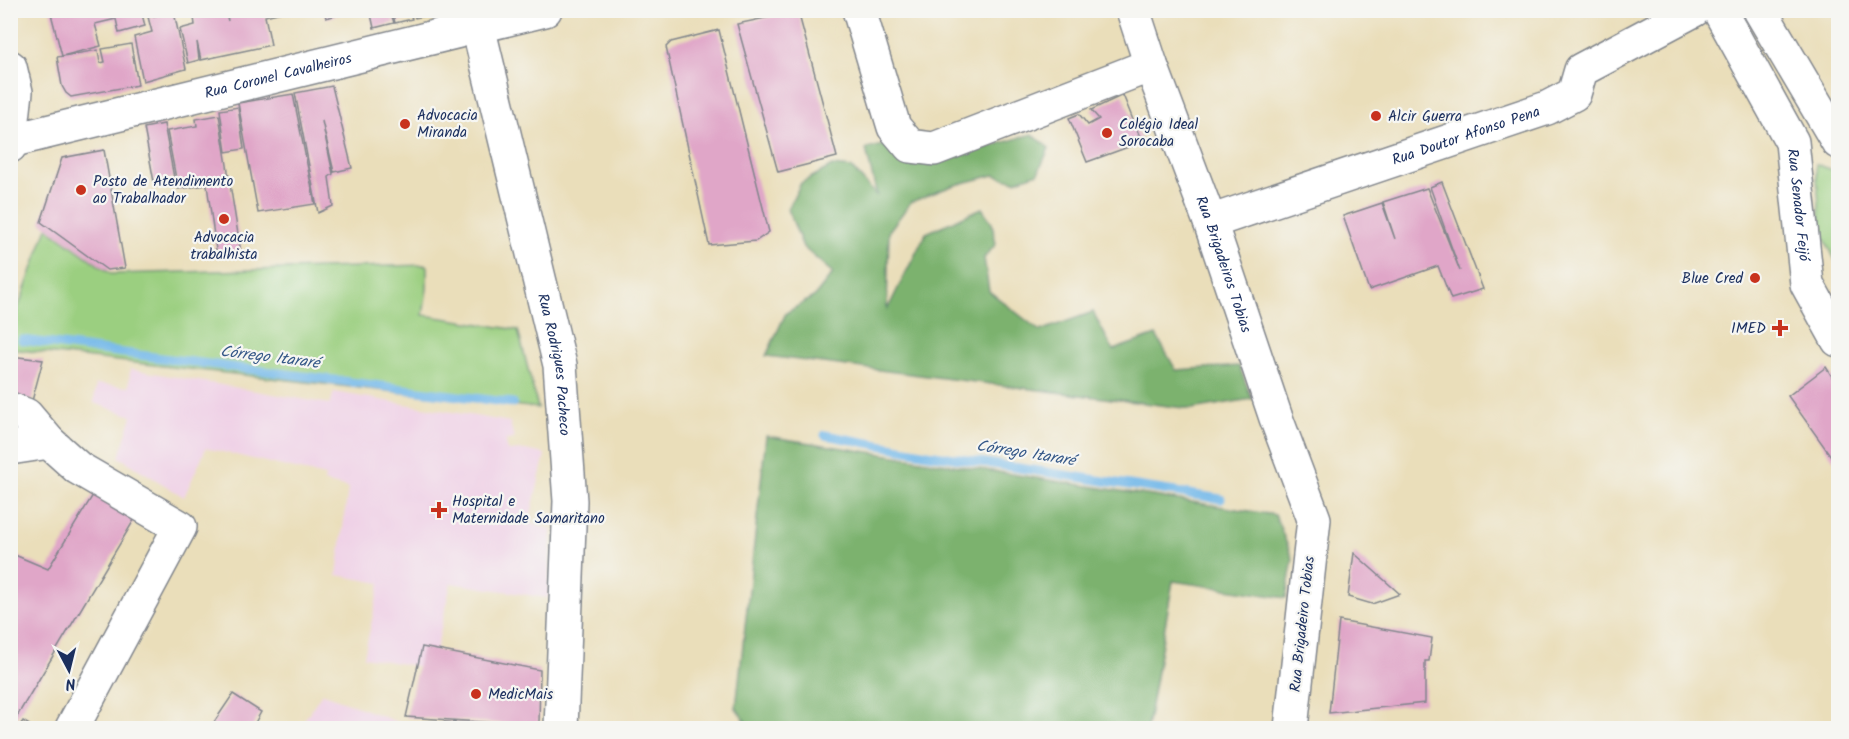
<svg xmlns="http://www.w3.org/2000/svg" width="1849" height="739" font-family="Kalam,sans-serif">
	<rect width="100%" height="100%" fill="#f6f6f2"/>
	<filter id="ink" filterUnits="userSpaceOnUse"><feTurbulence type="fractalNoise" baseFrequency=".0167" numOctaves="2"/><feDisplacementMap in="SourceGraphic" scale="12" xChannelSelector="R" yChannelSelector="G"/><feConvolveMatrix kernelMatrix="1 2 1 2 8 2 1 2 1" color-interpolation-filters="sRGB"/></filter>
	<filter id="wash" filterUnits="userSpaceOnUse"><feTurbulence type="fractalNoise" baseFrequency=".008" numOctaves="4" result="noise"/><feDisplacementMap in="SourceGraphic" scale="24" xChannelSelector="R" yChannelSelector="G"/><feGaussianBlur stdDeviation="1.35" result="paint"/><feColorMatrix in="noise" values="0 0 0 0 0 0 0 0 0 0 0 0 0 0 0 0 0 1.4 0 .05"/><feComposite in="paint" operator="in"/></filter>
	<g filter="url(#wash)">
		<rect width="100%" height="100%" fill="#eadeba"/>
		<g fill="#efd0e6">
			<path d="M130,369L330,404L334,392L510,422L514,439L506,440L507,451L525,450L545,454L529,523L551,530L548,598L451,583L432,669L364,657L380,583L337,575L348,488L324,482L325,476L206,448L184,497L119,457L132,416L94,403L96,384L129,387Z"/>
			<path d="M322,693L413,728H299Z"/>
		</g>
		<g fill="#9bcf80" stroke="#5b7f6f" stroke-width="1.5">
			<path d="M1816,164L1838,172V266L1821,231Z"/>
			<path d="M47,228L111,274L427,265V289L423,315L518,330L538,408L11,349V328Z"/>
		</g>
		<g fill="#7cb26e" stroke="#4c7066" stroke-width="1.5">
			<path d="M1032,134L1049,148L1038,173L1015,181L994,175L952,186L911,202L889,231L887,310L926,233L982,208L992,223L996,244L984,258L989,291L1040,331L1093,312L1113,350L1156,335L1176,370L1239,366L1252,399L1192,409L766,356L786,313L815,296L833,273L803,247L788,209L801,183L832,166L852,168L877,196L866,149L888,144L939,161Z"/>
			<path d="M766,436L1275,515L1293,559L1286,598L1173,581L1147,728H750L736,708Z"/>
		</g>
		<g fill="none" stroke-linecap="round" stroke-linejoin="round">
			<g stroke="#72b8e9" stroke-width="9">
				<path d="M22,340L513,403"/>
				<path d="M825,435L928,454L1221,499"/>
			</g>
		</g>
		<g id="blocks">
			<g fill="#e0a6c8">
				<path d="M50,10H141L145,26L119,33L116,19L95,24L101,46L62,56Z"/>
				<path d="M193,10H225L228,21L226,10L286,11L265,16L271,45L201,60L197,42L199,60L188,63L180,29L195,25Z"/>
				<path d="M324,10H351V11L326,18Z"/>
				<path d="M370,10H390L394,23L374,28Z"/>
				<path d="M392,10H410L412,19L395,23Z"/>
				<path d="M413,10H447V12L415,18Z"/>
				<path d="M798,11L837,157L778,172L737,24Z"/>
				<path d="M174,12L186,69L143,81L134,37L152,32L148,17Z"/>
				<path d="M719,30L769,232L756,241L709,245L666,47L671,42Z"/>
				<path d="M131,44L138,85L71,97L66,93L62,86L57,57L98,50L100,63L105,62L102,49Z"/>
				<path d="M332,86L352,168L334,172L322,121L333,174L329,177L333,206L318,213L295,93Z"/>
				<path d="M293,94L315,204L258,213L238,103Z"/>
				<path d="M1123,95L1142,142L1087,162L1069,118L1079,114L1088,125L1099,119L1091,110Z"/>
				<path d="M238,107L244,149L226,152L220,110Z"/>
				<path d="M219,115L241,253L217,257L207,185L178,189L167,131L197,126L196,119Z"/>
				<path d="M164,124L174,178L154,182L144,128Z"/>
				<path d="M104,150L125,268L107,270L41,222L62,158Z"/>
				<path d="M1442,182L1483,289L1451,299L1438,266L1369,290L1343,216L1382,203L1395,239L1383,202L1427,188L1460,271L1430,187Z"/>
				<path d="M10,356L43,360L32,401L10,396Z"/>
				<path d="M1826,367L1838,386V466L1788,396Z"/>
				<path d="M96,490L137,515L10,728V553L48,569Z"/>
				<path d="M1354,553L1400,594L1372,604L1348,597Z"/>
				<path d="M1339,621L1432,638L1429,661H1425V703L1329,713Z"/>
				<path d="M422,647L540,670L539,726L406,717Z"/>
				<path d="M233,694L261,712L252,728H210Z"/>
				<path d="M23,721L34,728H18Z"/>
				<path d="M444,722L512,727V728H443Z"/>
			</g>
		</g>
	</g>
	<g filter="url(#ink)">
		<use href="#blocks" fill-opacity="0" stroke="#82868c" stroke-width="1.5"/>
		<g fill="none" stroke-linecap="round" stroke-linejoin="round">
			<defs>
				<g id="minor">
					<path id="s1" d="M474,10L560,365L570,501L561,728"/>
					<path d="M859,10L894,127L910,146L934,149L1151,65"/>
					<path id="s2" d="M1133,10L1151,65L1210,222L1276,418L1314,519L1291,728"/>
					<path id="s3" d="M1719,10L1792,142L1807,284L1838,340"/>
					<path d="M10,67L16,92L10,146"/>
					<path id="s4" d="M10,141L545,10"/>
					<path id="s5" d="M1210,222L1547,108L1574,94L1581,70L1694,10"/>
					<path d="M10,409L26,415L49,442L78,468L180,527L72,728"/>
					<path d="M10,448L49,442"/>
				</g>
				<path id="major" d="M1760,10L1838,142"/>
			</defs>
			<use href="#minor" stroke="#82868c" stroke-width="36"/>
			<use href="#major" stroke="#82868c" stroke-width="36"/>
			<use href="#minor" stroke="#fff" stroke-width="33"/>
			<use href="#major" stroke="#fff" stroke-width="33"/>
		</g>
	</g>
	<g fill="#c8321e" stroke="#f6f6f2" stroke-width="2">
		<circle cx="1376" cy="116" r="6"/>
		<circle cx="405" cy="124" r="6"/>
		<circle cx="1107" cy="133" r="6"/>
		<circle cx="81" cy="190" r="6"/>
		<circle cx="224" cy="219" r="6"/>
		<circle cx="1755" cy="278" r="6"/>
		<path d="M1777 319h6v6h6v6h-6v6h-6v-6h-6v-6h6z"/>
		<path d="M436 501h6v6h6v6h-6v6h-6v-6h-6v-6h6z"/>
		<circle cx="476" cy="694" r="6"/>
	</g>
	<g text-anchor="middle" stroke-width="4.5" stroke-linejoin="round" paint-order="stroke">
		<g font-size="15" fill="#1b2f5e" stroke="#f6f6f2">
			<text dy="5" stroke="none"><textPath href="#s4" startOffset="276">Rua Coronel Cavalheiros</textPath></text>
			<text dy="5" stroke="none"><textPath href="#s5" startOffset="270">Rua Doutor Afonso Pena</textPath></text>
			<text dy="5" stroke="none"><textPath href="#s3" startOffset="214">Rua Senador Feijó</textPath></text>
			<text dy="5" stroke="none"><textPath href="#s2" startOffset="270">Rua Brigadeiros Tobias</textPath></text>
			<text dy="5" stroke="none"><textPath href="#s1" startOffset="364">Rua Rodrigues Pacheco</textPath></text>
			<text transform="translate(1302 624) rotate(-84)" y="5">Rua Brigadeiro Tobias</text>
		</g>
		<g font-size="15" fill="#1b2f5e" stroke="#f6f6f2" text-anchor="start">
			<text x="417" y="120">Advocacia<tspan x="417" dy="17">Miranda</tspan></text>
			<text x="1388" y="121">Alcir Guerra</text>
			<text x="1119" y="129">Colégio Ideal<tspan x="1119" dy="17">Sorocaba</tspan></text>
			<text x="93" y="186">Posto de Atendimento<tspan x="93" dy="17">ao Trabalhador</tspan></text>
			<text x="224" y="242" text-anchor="middle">Advocacia<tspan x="224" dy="17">trabalhista</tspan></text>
			<text x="1743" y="283" text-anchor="end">Blue Cred</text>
			<text x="1766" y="333" text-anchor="end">IMED</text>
			<text x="452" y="506">Hospital e<tspan x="452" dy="17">Maternidade Samaritano</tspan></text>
			<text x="488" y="699">MedicMais</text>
		</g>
		<g font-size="16" font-style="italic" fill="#355888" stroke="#f6f6f2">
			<text transform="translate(270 356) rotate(7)" y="6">Córrego Itararé</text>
			<text transform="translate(1026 452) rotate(9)" y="6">Córrego Itararé</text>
		</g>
	</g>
	<rect width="1849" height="739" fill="none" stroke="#f6f6f2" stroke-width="36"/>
	<g transform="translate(69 670) rotate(173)" stroke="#f6f6f2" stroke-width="4.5" paint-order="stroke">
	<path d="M0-4.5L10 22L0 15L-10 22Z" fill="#1b2f5e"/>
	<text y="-9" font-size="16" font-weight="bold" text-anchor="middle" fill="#1b2f5e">N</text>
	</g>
</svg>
